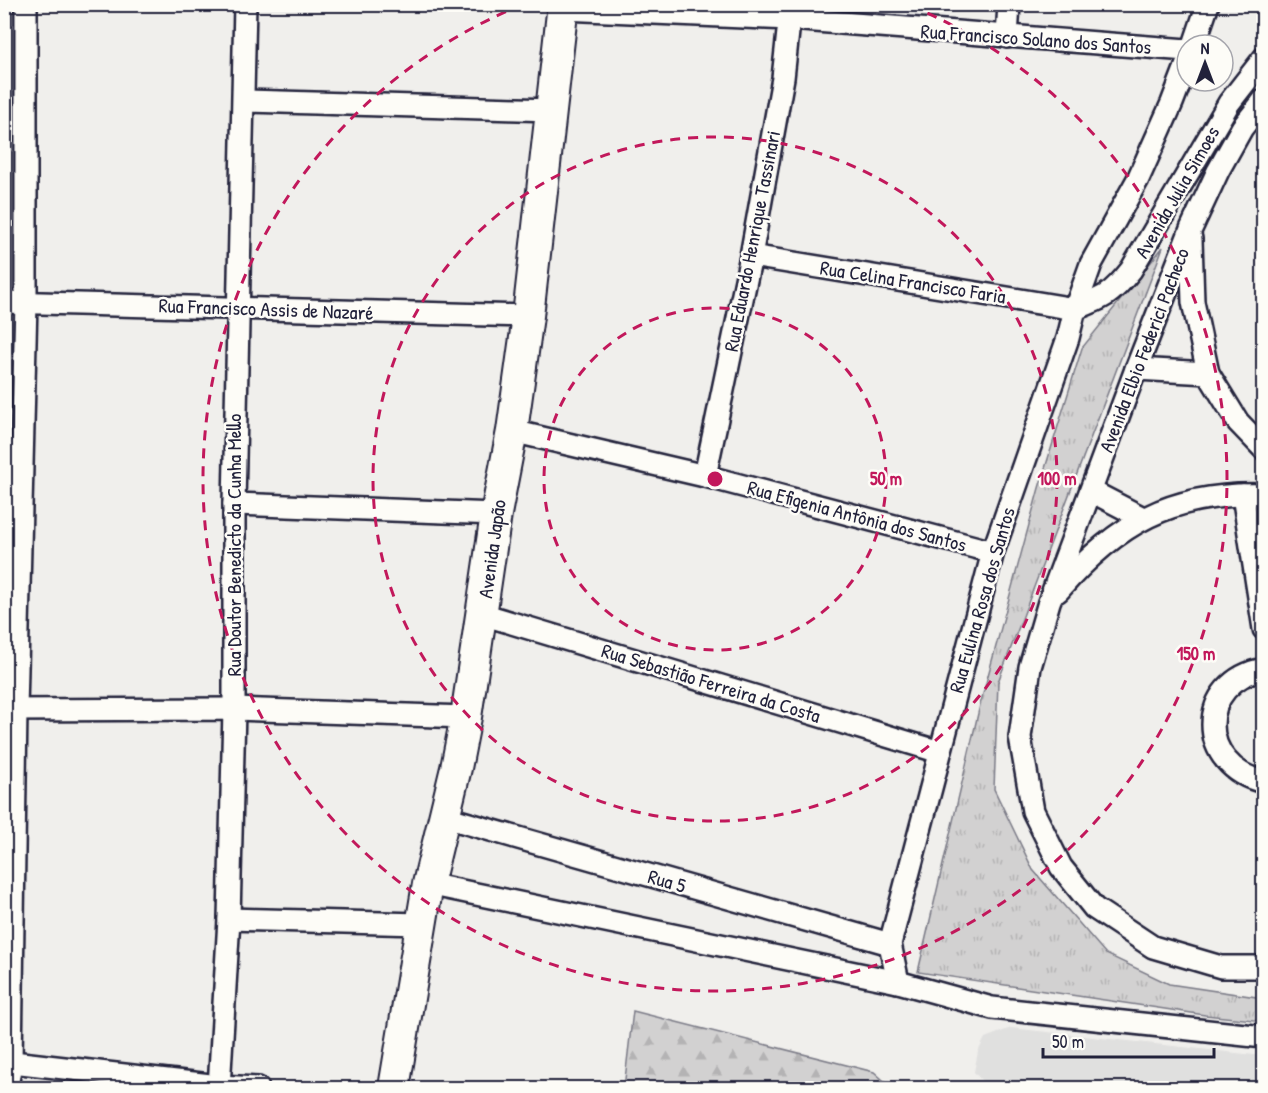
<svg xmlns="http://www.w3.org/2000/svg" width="1268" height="1093" font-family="'Patrick Hand',sans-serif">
	<defs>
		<pattern id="grass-tufts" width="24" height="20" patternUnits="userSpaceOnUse" patternTransform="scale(1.5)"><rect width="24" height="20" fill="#d2d1d1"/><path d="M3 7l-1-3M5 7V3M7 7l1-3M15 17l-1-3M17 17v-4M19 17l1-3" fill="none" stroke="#b4b3b4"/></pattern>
		<pattern id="forest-firs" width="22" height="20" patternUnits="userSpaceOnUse" patternTransform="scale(1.5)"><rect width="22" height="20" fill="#d2d1d1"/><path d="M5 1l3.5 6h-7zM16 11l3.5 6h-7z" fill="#b4b3b4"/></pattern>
	</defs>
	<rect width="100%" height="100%" fill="#f0efec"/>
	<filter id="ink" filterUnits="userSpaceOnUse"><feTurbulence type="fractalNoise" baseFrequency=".0167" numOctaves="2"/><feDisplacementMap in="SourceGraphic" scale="12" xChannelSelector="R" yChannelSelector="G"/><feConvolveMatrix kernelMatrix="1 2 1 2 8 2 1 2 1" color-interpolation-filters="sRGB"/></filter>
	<g filter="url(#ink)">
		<path fill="#e0e0df" d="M1011,1028L1263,1056V1088H993L982,1081L974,1072L978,1052L985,1038Z"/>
		<path fill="url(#grass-tufts)" stroke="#7a7a86" stroke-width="1.5" d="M1163,247L998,682L994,789L1033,870L1106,954L1169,984L1263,998V1021L1205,1015L918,972L980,705L1039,488L1082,348Z"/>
		<path fill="url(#forest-firs)" stroke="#7a7a86" stroke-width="1.5" d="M633,1011L874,1072L892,1088H624Z"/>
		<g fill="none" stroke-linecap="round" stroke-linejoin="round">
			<defs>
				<g id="minor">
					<path d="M563,9L790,19L1187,50"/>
					<path d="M1007,37L1009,4"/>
					<path d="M1194,45L1208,4"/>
					<path d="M1264,100L1242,128L1218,171L1191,229L1136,369L1049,602L1030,667L1020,737L1033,811L1061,867L1094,908L1153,947L1221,967H1264"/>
					<path d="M244,101L552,110"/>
					<path d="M1191,239L1193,302L1208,373L1238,422L1264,449"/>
					<path d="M751,256L1075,309C1104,298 1111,295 1131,270L1229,103L1264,58"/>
					<path d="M4,302L528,316"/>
					<path d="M1136,369L1208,373"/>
					<path d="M512,431L705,476L993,552"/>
					<path d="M705,476L751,256L783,78L791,4"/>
					<path d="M1091,491L1143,518"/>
					<path d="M1243,495L1264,629"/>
					<path d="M234,504L496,514"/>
					<path d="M1058,591C1117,523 1172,492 1264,495"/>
					<path d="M482,614L940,752"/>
					<path d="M1264,669C1196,681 1196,767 1264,782"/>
					<path d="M4,710L234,709L466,717"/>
					<path d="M445,817L890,944"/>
					<path d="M428,884L898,982L992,1008L1264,1037"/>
					<path d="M229,919L421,924"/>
					<path d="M898,982L890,944L993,552L1068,338L1075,309L1091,264L1138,179L1172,103L1187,64"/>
					<path d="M4,1061L219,1086L258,1088"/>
					<path d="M7,1088L11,1062L16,710L26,302V4"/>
					<path d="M219,1088L229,919L234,709V504L245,4"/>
				</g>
				<path id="secondary" d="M394,1088L428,884L456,768L466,717L496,514L512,431L528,316L563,4"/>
			</defs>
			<use href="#minor" stroke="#22223b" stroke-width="26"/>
			<use href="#secondary" stroke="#22223b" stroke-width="34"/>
			<use href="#minor" stroke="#fdfcf7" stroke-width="21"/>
			<use href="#secondary" stroke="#fdfcf7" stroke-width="30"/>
		</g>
	</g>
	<g fill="none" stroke="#c2185b" stroke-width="3" stroke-dasharray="10 8">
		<circle cx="715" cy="479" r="171"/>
		<circle cx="715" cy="479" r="342"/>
		<path d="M911 6A512 512 0 1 1 519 6"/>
	</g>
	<g text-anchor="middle" stroke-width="5" stroke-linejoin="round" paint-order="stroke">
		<g font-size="20" fill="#22223b" stroke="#fdfcf7">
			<text transform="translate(1036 39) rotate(4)" y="7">Rua Francisco Solano dos Santos</text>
			<text transform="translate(1177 192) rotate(-60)" y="7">Avenida Julia Simoes</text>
			<text transform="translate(752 241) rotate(-79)" y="7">Rua Eduardo Henrique Tassinari</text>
			<text transform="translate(913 282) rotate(9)" y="7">Rua Celina Francisco Faria</text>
			<text transform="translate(266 309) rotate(2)" y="7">Rua Francisco Assis de Nazaré</text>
			<text transform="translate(1144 350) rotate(-69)" y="7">Avenida Elbio Federici Pacheco</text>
			<text transform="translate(857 516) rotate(15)" y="7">Rua Efigenia Antônia dos Santos</text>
			<text transform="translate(234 545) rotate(-90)" y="7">Rua Doutor Benedicto da Cunha Mello</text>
			<text transform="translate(492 549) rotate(-82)" y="7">Avenida Japão</text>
			<text transform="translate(982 600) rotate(-74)" y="7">Rua Eulina Rosa dos Santos</text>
			<text transform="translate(711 683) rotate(17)" y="7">Rua Sebastião Ferreira da Costa</text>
			<text transform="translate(667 881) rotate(16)" y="7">Rua 5</text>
		</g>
	</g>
	<circle cx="715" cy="479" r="9" fill="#c2185b" stroke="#fdfcf7" stroke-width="3"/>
	<g font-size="18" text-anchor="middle" font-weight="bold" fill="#c2185b" stroke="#fdfcf7" stroke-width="5" stroke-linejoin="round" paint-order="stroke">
		<text x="886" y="485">50 m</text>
		<text x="1057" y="485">100 m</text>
		<text x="1196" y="660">150 m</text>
	</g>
	<rect width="1268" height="1093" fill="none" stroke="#fdfcf7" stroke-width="24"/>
	<rect x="12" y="12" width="1244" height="1069" fill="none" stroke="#22223b" stroke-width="2" filter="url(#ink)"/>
	<g transform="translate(1205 63)"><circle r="28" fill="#fdfcf7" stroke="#a5a5ac" stroke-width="1.5"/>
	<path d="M0-4.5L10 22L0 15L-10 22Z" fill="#22223b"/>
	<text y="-9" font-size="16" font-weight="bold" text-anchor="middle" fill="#22223b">N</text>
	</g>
	<path d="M1043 1048v9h171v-9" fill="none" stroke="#22223b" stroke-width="3"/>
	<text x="1052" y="1048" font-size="18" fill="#22223b" stroke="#fdfcf7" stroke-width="4.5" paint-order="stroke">50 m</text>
</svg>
